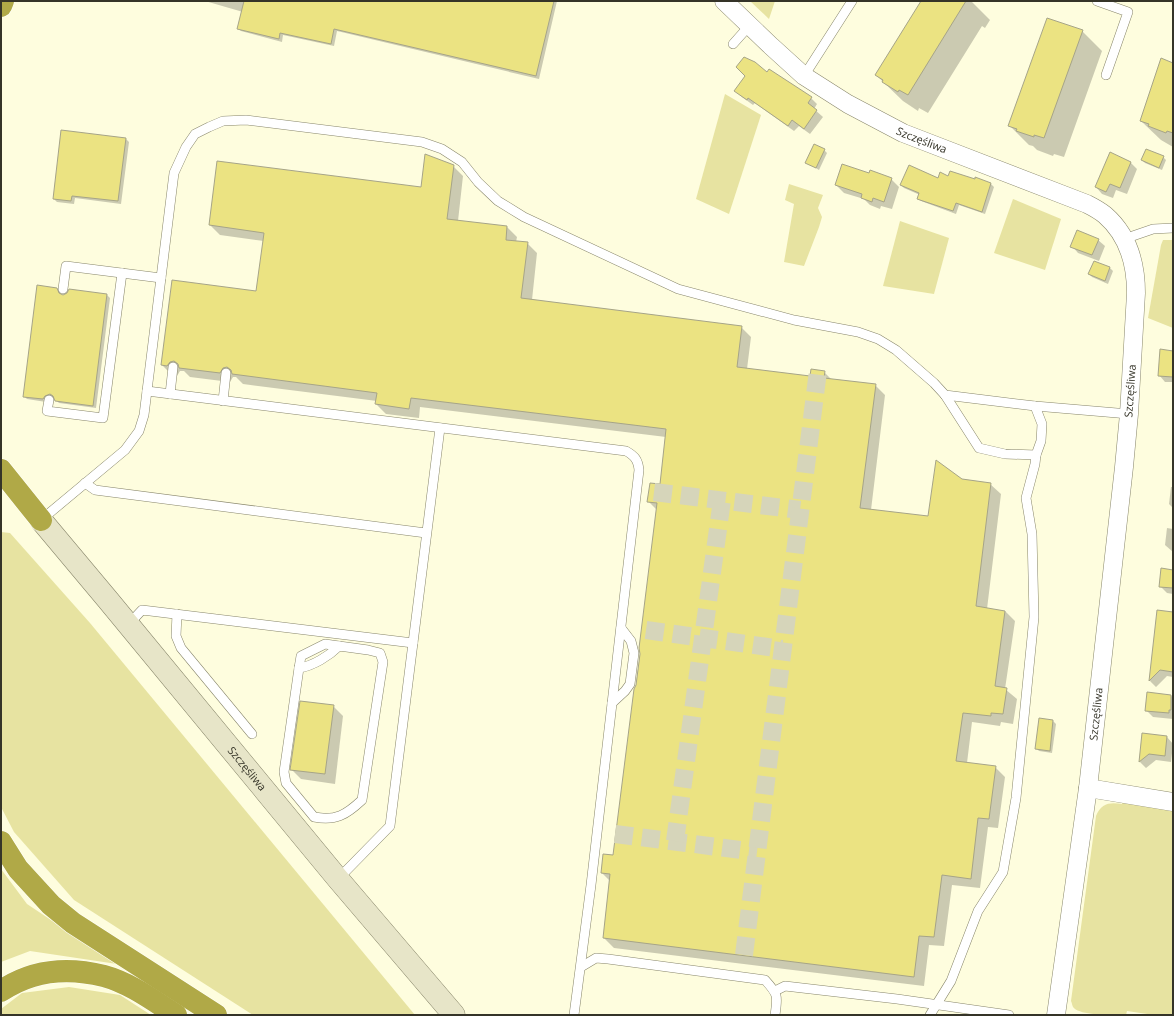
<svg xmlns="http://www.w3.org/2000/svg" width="1174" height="1016" font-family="'Open Sans',sans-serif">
	<rect width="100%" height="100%" fill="#fefdde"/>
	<g fill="#e7e3a1">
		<path d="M750,1H775L769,19Z"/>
		<path d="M725,94L761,115L729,214L696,199Z"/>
		<path d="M789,184L823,195L818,208L822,217L819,227L804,266L784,262L794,204L785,200Z"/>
		<path d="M1013,199L1061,219L1045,270L994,253Z"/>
		<path d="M900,221L949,238L934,294L883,286Z"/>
		<path d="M1163,240H1173V328L1148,318L1161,245Z"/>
		<path d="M1,532L10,533L90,623L415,1015H253L74,900L14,832L1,807Z"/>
		<path d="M1123,799L1173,808V1015H1154L1127,1011L1126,1015C1115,1015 1079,1016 1073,1007C1072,1005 1072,1003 1071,1001L1096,816C1101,803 1110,802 1122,804Z"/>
		<path d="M1,869L27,904L117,964L30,951L1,962Z"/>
		<path d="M69,987L120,995L151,1015H1V1009L22,993Z"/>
	</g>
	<g fill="#0003">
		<path d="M205,1H557L539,79L337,31L334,46L283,35L282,42L241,31L238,28L243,12Z"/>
		<path d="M923,1H971L990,20L985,28L982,26L928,113L919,108L918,111L903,101L876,75Z"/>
		<path d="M1082,31L1102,51L1064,157L1054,154L1053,156L1037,150L1033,146L1029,145L1009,125Z"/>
		<path d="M1173,64V147L1161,140L1141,121Z"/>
		<path d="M767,73L811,98L817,104L814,109L823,117L810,134L799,126L794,131L755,103L753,105L742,97L735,91Z"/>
		<path d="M126,139L129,142L121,204L75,198L74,204L57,202L54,199Z"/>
		<path d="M824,150L827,153L819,170L807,163Z"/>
		<path d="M1110,154L1131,163L1137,169L1127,194L1116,190L1113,198L1102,194L1096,187Z"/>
		<path d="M1163,157L1166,160L1162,170L1145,163L1142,160Z"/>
		<path d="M453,166L463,176L458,221L507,227L517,237L516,242L527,243L537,253L532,300L741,327L751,337L747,369L811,377L824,372L832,380L875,385L885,395L871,510L929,517L962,480L990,484L1001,494L987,609L1005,611L1015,621L1005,689L1017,699L1013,724L1001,722L1000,726L972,722L967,763L995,767L1005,777L998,828L988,827L980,888L952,885L944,946L929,945L924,986L614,948L604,938L611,882L602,873L614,856L637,685L657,510L648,501L660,485L666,437L420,407L419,418L386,414L376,404L377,401L243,384L236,377H233L230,382L190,377L184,371H180L177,376L172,375L162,365L257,292L264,241L220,235L210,225L422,188Z"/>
		<path d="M869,174L891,179L899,187L892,209L881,206L880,209L870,205L864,199L844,193L836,185Z"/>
		<path d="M949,178L975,181L976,179L991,184L994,187L985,214L959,205L956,214L921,201L918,199L920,195L904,188L901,185Z"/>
		<path d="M1098,240L1105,246L1099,261L1078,253L1072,246Z"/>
		<path d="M1094,262L1110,268L1113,271L1108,284L1092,277L1089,274Z"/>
		<path d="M57,289L63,296L68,294L70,290L107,295L110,298L96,408L59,403L53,397L48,399L46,402L27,399L24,396Z"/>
		<path d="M1173,352V382H1165L1159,375Z"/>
		<path d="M1171,487H1173V508L1169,504Z"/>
		<path d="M1167,528L1173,529V552L1165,545Z"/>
		<path d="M1173,571V594L1167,593L1160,586Z"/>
		<path d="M1158,611L1173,613V677L1167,676L1156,687L1150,681Z"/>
		<path d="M1148,693L1171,696L1173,697V719L1153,717L1146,710Z"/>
		<path d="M333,706L343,716L335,784L301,779L291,769Z"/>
		<path d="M1053,721L1056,724L1052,753L1039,751L1036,748Z"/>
		<path d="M1143,734L1167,737L1173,744L1171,762L1156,760L1146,768L1140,762Z"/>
	</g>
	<g fill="#ebe382" stroke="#a6a488">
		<path d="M244,1H554L536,76L334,29L331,44L280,33L279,39L237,29Z"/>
		<path d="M921,1H966L908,95L899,90L898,92L882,82L883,80L875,75Z"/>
		<path d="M1047,18L1083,30L1044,138L1034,135V137L1016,131L1017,129L1008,126Z"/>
		<path d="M744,57L755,62L767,72L769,69L812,97L808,103L817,110L804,129L792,120L788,126L748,98L747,100L734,91L745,76L736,67Z"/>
		<path d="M1161,58L1173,63V133L1167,131L1166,133L1148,126L1149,124L1140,121Z"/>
		<path d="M61,130L126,138L118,201L72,196L71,201L53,199Z"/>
		<path d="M814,144L825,149L816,168L805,163Z"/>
		<path d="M1146,149L1164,156L1159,168L1141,160Z"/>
		<path d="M1110,152L1131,162L1120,188L1110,184L1106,192L1095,187Z"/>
		<path d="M425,154L454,165L447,219L507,226L506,240L528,242L521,298L742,326L737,367L810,376L811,369L825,371L824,378L876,384L860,508L928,516L936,460L962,479L991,483L976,606L1005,611L995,686L1007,688L1003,714L991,713V716L963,713L956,761L996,766L989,819L978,818L971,879L942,875L934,937L919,936L914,977L603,938L610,874L601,873L603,854L613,855L634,689L636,685L640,654L639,648L657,503L647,502L650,483L660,484L666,429L411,398L409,409L375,404L377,393L232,374L231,370L227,367L223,368L220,373L179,368L178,364L174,361L170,362L167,366L161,365L172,280L256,291L264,233L209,225L217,161L421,187Z"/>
		<path d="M842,164L869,173L870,170L892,178L884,202L873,198L872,202L861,198L862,194L835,185Z"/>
		<path d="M909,165L938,178L940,172L948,176L950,171L975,179V177L991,183L982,212L956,203L953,211L917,199L919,193L900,185Z"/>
		<path d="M1077,230L1099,239L1092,255L1070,247Z"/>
		<path d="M1094,261L1110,267L1105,281L1088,274Z"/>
		<path d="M37,285L57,288L59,293L63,295L67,293L69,289L107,294L93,406L55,401L53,396L50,394L45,396L43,399L23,397Z"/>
		<path d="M1160,349L1173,351V377L1158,376Z"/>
		<path d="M1161,568L1173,570V588L1159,587Z"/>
		<path d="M1157,610L1173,612V672L1160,670L1149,681Z"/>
		<path d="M1147,692L1171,695V710H1169V713L1145,711Z"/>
		<path d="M300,701L334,705L325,774L290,770Z"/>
		<path d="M1039,718L1053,720L1050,751L1035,749Z"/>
		<path d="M1142,733L1167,736L1165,756L1149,754L1139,762Z"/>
	</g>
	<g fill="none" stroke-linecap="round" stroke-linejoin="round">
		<g stroke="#d6d5ba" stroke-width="18" stroke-dasharray="18 9" stroke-linecap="butt">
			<path d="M654,492L800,510"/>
			<path d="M646,630L782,649"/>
			<path d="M615,834L757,852"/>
			<path d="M675,841L722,500"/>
			<path d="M744,955L818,371"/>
		</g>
		<defs>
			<g id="lane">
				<path d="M1097,1L1128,12L1106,75"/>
				<path d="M733,44L749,26"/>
				<path d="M804,76L852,1"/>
				<path d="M1124,239L1153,229L1173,228"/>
				<path d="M63,289L66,266L161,278"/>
				<path d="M147,391L626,451C635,456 638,460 639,470L591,885L574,1015"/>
				<path d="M170,394L173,367"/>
				<path d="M945,395L979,448L1005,454L1036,455"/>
				<path d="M49,400L47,411L103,418L122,273"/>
				<path d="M223,401L226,373"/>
				<path d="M85,483L95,490L426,533"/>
				<path d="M41,520L125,450L139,431L144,415L174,173L186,147L195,134L209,127L223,121L246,120L422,142L442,149L462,162L478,182L498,201L524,217L678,289L794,320L858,332L878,339L896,350L934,383L945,395L1035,406L1129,414"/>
				<path d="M177,614L176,636L181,648L252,734"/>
				<path d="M128,625L142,610L413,643"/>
				<path d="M339,646L368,650L380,653L383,662L362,800C346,815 336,821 314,817L286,783L284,772L299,668C313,666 329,656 339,646Z"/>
				<path d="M299,668L301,656L325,644L339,646"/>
				<path d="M612,703L625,691L630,684L634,653L631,641L621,628"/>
				<path d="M338,879L390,826L440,428"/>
				<path d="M581,967L596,958L608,959L765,980C778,994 778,996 775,1015"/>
				<path d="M775,991L785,986L897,999L1009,1015"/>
				<path d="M930,1015L951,981L978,911L1003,872L1016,798L1034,617L1032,534L1026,498L1035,464L1036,455L1041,441L1042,424L1035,406"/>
			</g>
			<g id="street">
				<path id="s1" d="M724,1L771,46L804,76L848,104L903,133L1087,204C1093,207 1100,211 1105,215C1128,235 1136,264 1136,293L1129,414L1124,467L1088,788L1056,1015"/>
				<path d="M1088,788L1173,802"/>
			</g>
			<g id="secondary">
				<path id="s2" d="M41,520L108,600L338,879L454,1015"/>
			</g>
			<g id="highway">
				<path d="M1,6L3,1"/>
				<path d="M1,470L41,520"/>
				<path d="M1,842L18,869L51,905L73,923L216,1015"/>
				<path d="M1,991C32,970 68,967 104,976C130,983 154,1001 176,1015"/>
			</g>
		</defs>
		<use href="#lane" stroke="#88866b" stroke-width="10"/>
		<use href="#street" stroke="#88866b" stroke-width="19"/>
		<use href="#secondary" stroke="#88866b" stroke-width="23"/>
		<use href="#highway" stroke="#fff" stroke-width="23"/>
		<use href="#lane" stroke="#fff" stroke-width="9"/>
		<use href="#street" stroke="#fff" stroke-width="18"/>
		<use href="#secondary" stroke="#e7e5c8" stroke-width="22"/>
		<use href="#highway" stroke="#b0a947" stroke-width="22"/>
	</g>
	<g text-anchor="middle" stroke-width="3" stroke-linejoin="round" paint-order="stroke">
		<g font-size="11" fill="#353428" stroke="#fff">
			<text dy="4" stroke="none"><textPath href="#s1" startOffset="244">Szczęśliwa</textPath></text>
			<text transform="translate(1130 391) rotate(-86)" y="4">Szczęśliwa</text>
			<text transform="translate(1096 714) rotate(-84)" y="4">Szczęśliwa</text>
			<text dy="4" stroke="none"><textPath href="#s2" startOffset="323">Szczęśliwa</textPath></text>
		</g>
	</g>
	<rect width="1174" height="1016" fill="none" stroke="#353428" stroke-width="4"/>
</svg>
